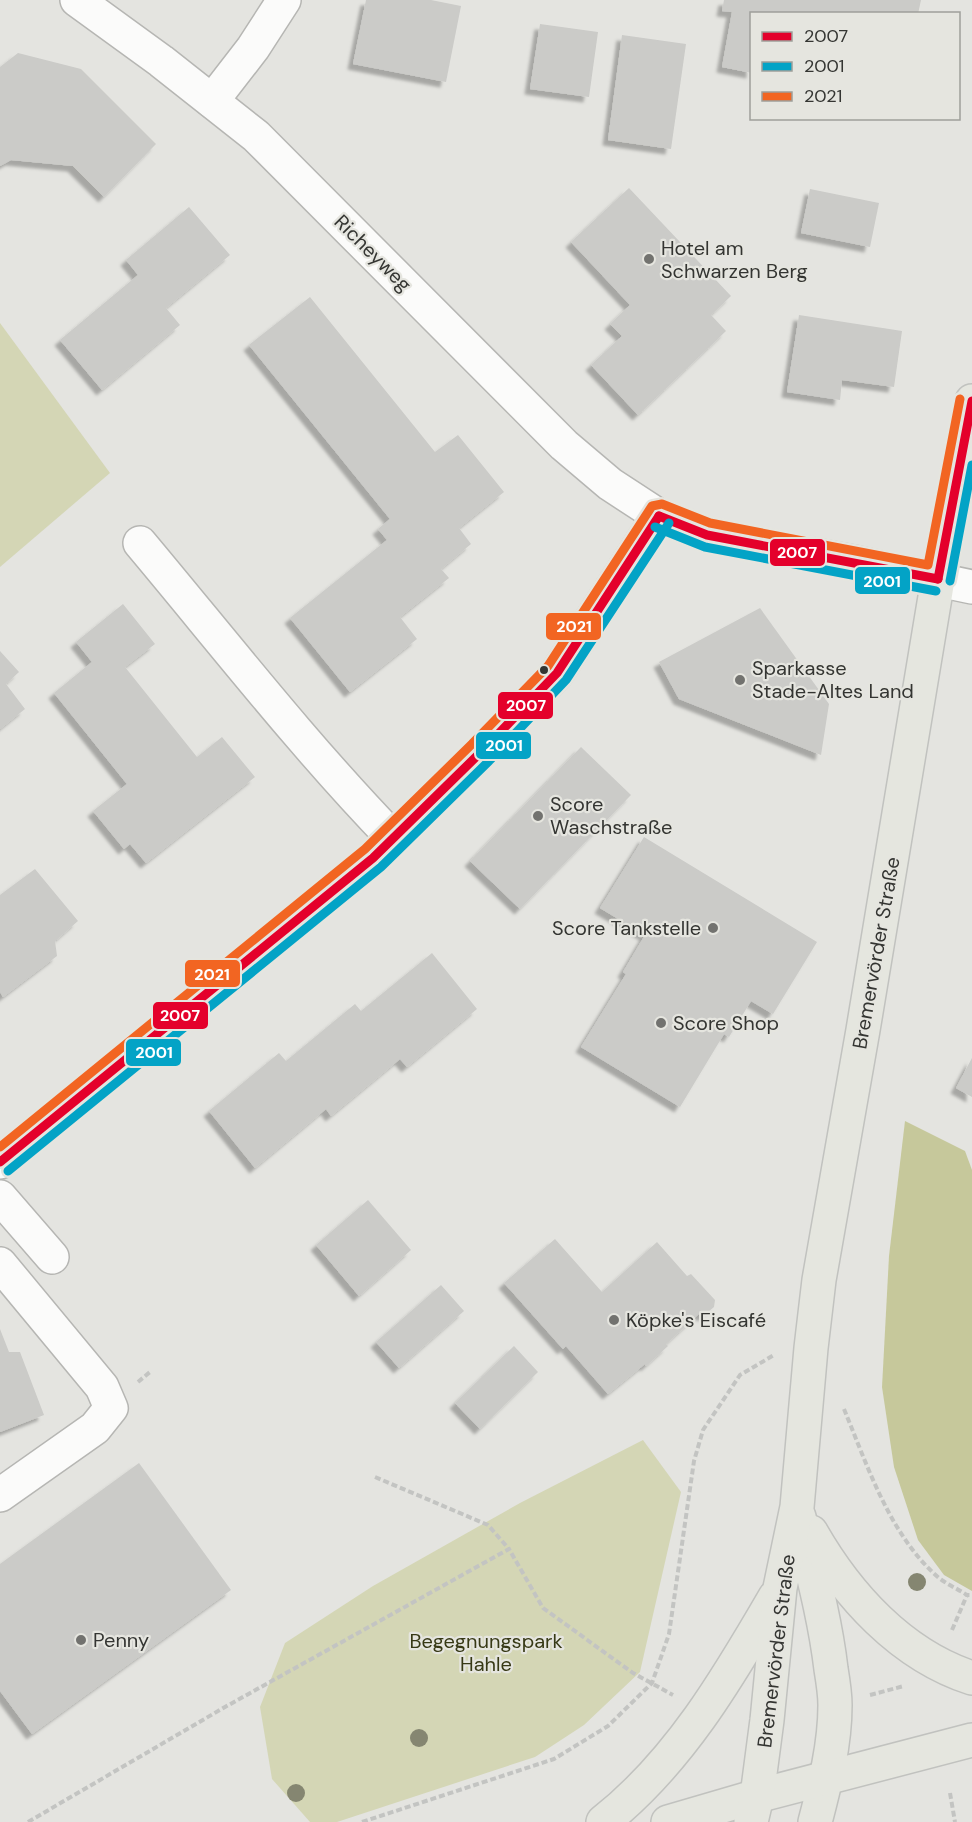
<svg xmlns="http://www.w3.org/2000/svg" width="972" height="1822" font-family="'DM Sans',sans-serif">
	<defs>
		<filter id="shadow"><feDropShadow dx="-5.5" dy="5.5" stdDeviation="1.5" flood-color="#0004"/></filter>
	</defs>
	<rect width="100%" height="100%" fill="#e4e4e0"/>
	<g fill="#d4d6b5">
		<path d="M0,323L110,473L0,567Z"/>
		<path d="M643,1440L681,1492L640,1672L584,1725L535,1757L337,1822H310L272,1779L260,1707L285,1643L373,1586L520,1503Z"/>
	</g>
	<path fill="#c6c89b" d="M905,1121L965,1151L972,1170V1591L944,1575L918,1540L894,1467L882,1387L889,1256Z"/>
	<g fill="#cbcbc8" filter="url(#shadow)">
		<path d="M366,0H431L461,6L446,82L353,64Z"/>
		<path d="M724,0H921L918,14H752V73L722,67L732,12L722,11Z"/>
		<path d="M540,24L598,32L589,97L530,89Z"/>
		<path d="M622,35L686,44L671,149L608,140Z"/>
		<path d="M18,53L81,69L156,144L104,197L73,166L11,160L0,166V67Z"/>
		<path d="M629,188L731,296L711,315L726,331L638,415L591,365L622,336L610,324L630,305L571,242Z"/>
		<path d="M810,189L879,203L870,247L801,233Z"/>
		<path d="M189,207L230,255L166,308L180,325L102,390L60,340L138,275L126,260Z"/>
		<path d="M310,297L435,452L458,435L504,492L459,528L471,544L441,569L449,578L400,617L417,639L350,692L290,618L387,540L378,529L390,519L249,345Z"/>
		<path d="M799,315L902,331L894,387L842,380L840,400L787,392Z"/>
		<path d="M123,604L155,644L125,667L197,757L222,737L255,777L146,863L130,844L124,849L93,811L127,784L54,693L92,662L76,642Z"/>
		<path d="M760,608L829,704L821,755L679,699L659,662Z"/>
		<path d="M0,651L19,672L6,684L25,709L0,729Z"/>
		<path d="M581,747L631,795L520,909L470,861Z"/>
		<path d="M644,837L817,942L773,1014L751,1001L729,1037L724,1034L680,1107L581,1047L626,974L623,972L645,935L600,908Z"/>
		<path d="M35,869L78,921L55,941L57,956L3,997L0,992V895Z"/>
		<path d="M432,953L477,1009L407,1067L400,1059L331,1116L326,1109L255,1168L209,1111L279,1053L286,1061L355,1004L361,1011Z"/>
		<path d="M972,1058V1097L956,1088Z"/>
		<path d="M368,1200L411,1250L359,1296L316,1245Z"/>
		<path d="M555,1239L602,1292L657,1242L687,1276L691,1274L715,1300L714,1307L703,1316L700,1313L666,1344L668,1346L646,1366L645,1364L608,1394L566,1346L563,1349L504,1283Z"/>
		<path d="M441,1285L464,1311L399,1368L376,1342Z"/>
		<path d="M0,1329L9,1352H20L44,1415L0,1432Z"/>
		<path d="M514,1346L538,1372L480,1429L455,1403Z"/>
		<path d="M139,1463L231,1590L32,1734L0,1691V1564Z"/>
	</g>
	<g fill="none" stroke-linecap="round" stroke-linejoin="round">
		<defs>
			<g id="minor">
				<path d="M77,0L161,61L256,136L564,445L610,484L659,516L707,535L858,563L972,587"/>
				<path d="M212,101L253,48L284,0"/>
				<path d="M140,543C223,642 303,745 393,838"/>
				<path d="M0,1162L373,858L481,752L557,673L659,516"/>
				<path d="M0,1197L52,1257"/>
				<path d="M0,1264L102,1387L111,1408L95,1428L0,1495"/>
			</g>
			<g id="major">
				<path d="M799,1517C811,1567 825,1618 831,1669C833,1681 835,1693 835,1705C835,1745 825,1784 815,1822"/>
				<path d="M811,1532C847,1595 901,1655 972,1678"/>
				<path d="M603,1822C678,1763 728,1678 775,1597"/>
				<path d="M668,1822L757,1796L972,1740"/>
				<path d="M751,1822L757,1796L767,1720L780,1588L797,1507L811,1348L819,1280L863,1030L938,579L972,401"/>
			</g>
		</defs>
		<use href="#minor" stroke="#b6b6b3" stroke-width="36"/>
		<use href="#major" stroke="#c1c2bf" stroke-width="36"/>
		<g stroke="#c3c4c2" stroke-width="4" stroke-dasharray="6 3" stroke-linecap="butt">
			<path d="M138,1382L150,1372"/>
			<path d="M844,1409C868,1467 890,1536 939,1578C948,1585 958,1589 967,1595H972"/>
			<path d="M375,1477L488,1525L509,1549"/>
			<path d="M952,1630L967,1595"/>
			<path d="M870,1695L904,1686"/>
			<path d="M950,1793L955,1822"/>
			<path d="M28,1822L225,1707L509,1549L543,1608L633,1673L673,1695"/>
			<path d="M362,1822L554,1759L608,1726L652,1683L669,1634L694,1461L703,1430L740,1375L774,1355"/>
		</g>
		<use href="#minor" stroke="#fbfbfa" stroke-width="33"/>
		<use href="#major" stroke="#e5e6df" stroke-width="33"/>
		<defs>
			<g id="bus-1">
				<path d="M659,516L707,535L938,579"/>
				<path d="M938,579L972,401"/>
				<path d="M0,1162L373,858L481,752L557,673L659,516"/>
			</g>
			<g id="bus-2">
				<path d="M655,527L705,547L936,591"/>
				<path d="M950,581L972,465"/>
				<path d="M8,1171L381,867L489,761L566,680L669,523"/>
			</g>
			<path id="bus-3" d="M0,1147L365,849L472,744L548,666L652,506L662,504L710,523L928,565L960,399"/>
		</defs>
		<use href="#bus-1" stroke="#e5e5df" stroke-width="14"/>
		<use href="#bus-2" stroke="#e5e5df" stroke-width="14"/>
		<use href="#bus-3" stroke="#e5e5df" stroke-width="14"/>
		<use href="#bus-1" stroke="#e4002b" stroke-width="9"/>
		<use href="#bus-2" stroke="#03a3c6" stroke-width="9"/>
		<use href="#bus-3" stroke="#f26522" stroke-width="9"/>
	</g>
	<g fill="#858671">
		<circle cx="917" cy="1582" r="9"/>
		<circle cx="419" cy="1738" r="9"/>
		<circle cx="296" cy="1793" r="9"/>
	</g>
	<g fill="#72726f" stroke="#e5e5df" stroke-width="2">
		<circle cx="649" cy="259" r="6"/>
		<circle cx="740" cy="680" r="6"/>
		<circle cx="538" cy="816" r="6"/>
		<circle cx="713" cy="928" r="6"/>
		<circle cx="661" cy="1023" r="6"/>
		<circle cx="614" cy="1320" r="6"/>
		<circle cx="81" cy="1640" r="6"/>
	</g>
	<circle fill="#343532" stroke="#e5e5df" stroke-width="2" cx="544" cy="670" r="5"/>
	<g text-anchor="middle" stroke-width="4.5" stroke-linejoin="round" paint-order="stroke">
		<g font-size="20" fill="#343532" stroke="#e5e5df" text-anchor="start">
			<text x="661" y="255">Hotel am<tspan x="661" dy="23">Schwarzen Berg</tspan></text>
			<text x="752" y="675">Sparkasse<tspan x="752" dy="23">Stade-Altes Land</tspan></text>
			<text x="550" y="811">Score<tspan x="550" dy="23">Waschstraße</tspan></text>
			<text x="701" y="935" text-anchor="end">Score Tankstelle</text>
			<text x="673" y="1030">Score Shop</text>
			<text x="626" y="1327">Köpke's Eiscafé</text>
			<text x="93" y="1647">Penny</text>
		</g>
		<g font-size="20" fill="#343532" stroke="#e5e5df">
			<text transform="translate(373 253) rotate(45)" y="7">Richeyweg</text>
			<text transform="translate(876 953) rotate(-80)" y="7">Bremervörder Straße</text>
			<text transform="translate(776 1651) rotate(-83)" y="7">Bremervörder Straße</text>
		</g>
		<g font-size="20" fill="#373916" stroke="#e5e5df">
			<text x="486" y="1648">Begegnungspark<tspan x="486" dy="23">Hahle</tspan></text>
		</g>
	</g>
	<g stroke="#e5e5df" stroke-width="2">
		<rect x="769" y="538" width="57" height="29" rx="6" fill="#e4002b"/>
		<rect x="854" y="566" width="57" height="29" rx="6" fill="#03a3c6"/>
		<rect x="545" y="612" width="57" height="29" rx="6" fill="#f26522"/>
		<rect x="497" y="691" width="57" height="29" rx="6" fill="#e4002b"/>
		<rect x="475" y="731" width="57" height="29" rx="6" fill="#03a3c6"/>
		<rect x="184" y="959" width="57" height="29" rx="6" fill="#f26522"/>
		<rect x="152" y="1001" width="57" height="29" rx="6" fill="#e4002b"/>
		<rect x="125" y="1038" width="57" height="29" rx="6" fill="#03a3c6"/>
	</g>
	<g font-size="16" text-anchor="middle" font-weight="bold" fill="#fff">
		<text x="797" y="558">2007</text>
		<text x="882" y="587">2001</text>
		<text x="574" y="632">2021</text>
		<text x="526" y="711">2007</text>
		<text x="504" y="751">2001</text>
		<text x="212" y="980">2021</text>
		<text x="180" y="1021">2007</text>
		<text x="154" y="1058">2001</text>
	</g>
	<rect x="750" y="12" width="210" height="108" fill="#e5e5df" stroke="#9e9f9a" stroke-width="1.5"/>
	<rect x="762" y="32" width="30" height="9" fill="#e4002b" stroke="#9e9f9a" stroke-width="1.5"/>
	<text x="804" y="42" font-size="18" fill="#343532">2007</text>
	<rect x="762" y="62" width="30" height="9" fill="#03a3c6" stroke="#9e9f9a" stroke-width="1.5"/>
	<text x="804" y="72" font-size="18" fill="#343532">2001</text>
	<rect x="762" y="92" width="30" height="9" fill="#f26522" stroke="#9e9f9a" stroke-width="1.5"/>
	<text x="804" y="102" font-size="18" fill="#343532">2021</text>
</svg>
